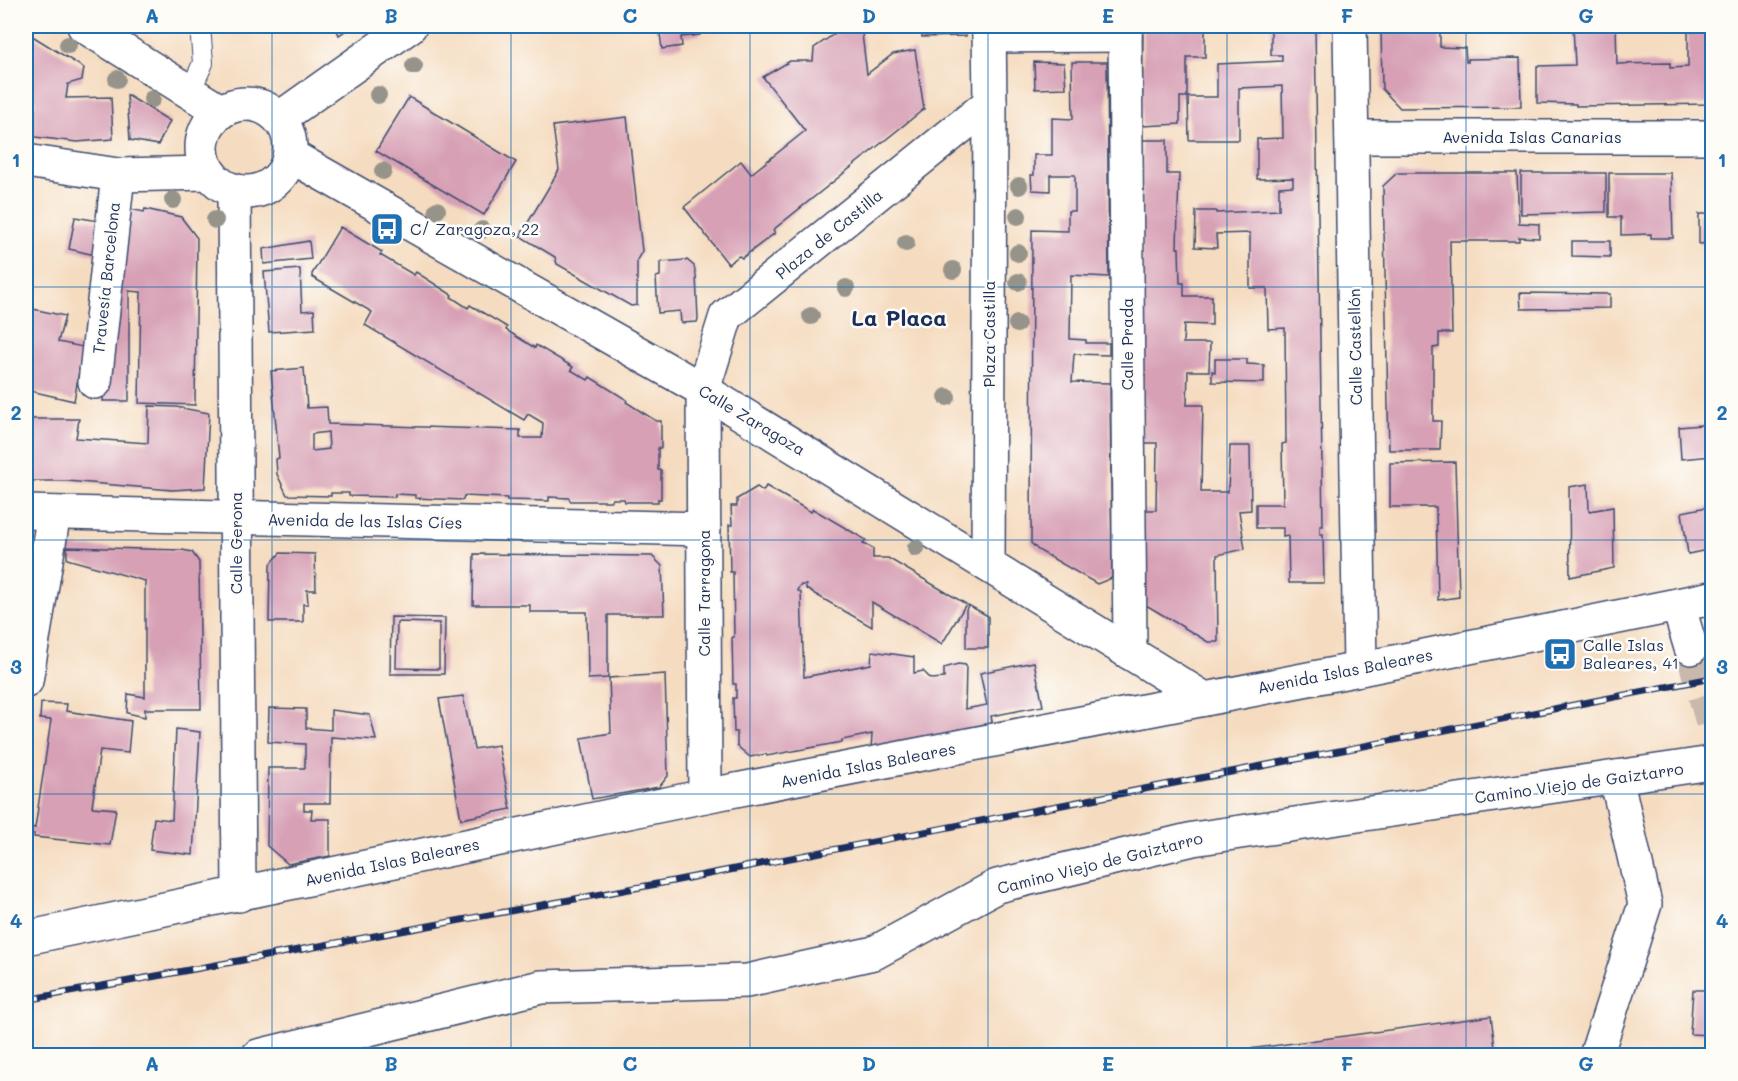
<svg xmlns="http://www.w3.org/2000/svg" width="1738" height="1081" font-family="Mali,sans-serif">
	<rect width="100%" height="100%" fill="#fdfcf7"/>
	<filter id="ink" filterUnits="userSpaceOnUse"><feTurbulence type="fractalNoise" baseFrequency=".0167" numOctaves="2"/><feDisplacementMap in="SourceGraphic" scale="12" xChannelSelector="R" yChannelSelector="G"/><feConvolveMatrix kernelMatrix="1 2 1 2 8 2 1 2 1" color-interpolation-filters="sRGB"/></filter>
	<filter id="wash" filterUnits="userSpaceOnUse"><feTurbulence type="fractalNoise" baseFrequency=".008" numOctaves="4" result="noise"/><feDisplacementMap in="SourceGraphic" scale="24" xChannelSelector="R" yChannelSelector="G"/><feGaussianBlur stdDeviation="1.35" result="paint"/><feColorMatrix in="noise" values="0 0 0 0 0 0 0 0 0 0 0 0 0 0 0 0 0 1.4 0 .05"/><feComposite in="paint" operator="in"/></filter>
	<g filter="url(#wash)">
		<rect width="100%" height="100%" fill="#f5dbbf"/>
		<g id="blocks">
			<g fill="#d7a0b5" fill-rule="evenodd">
				<path d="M335,26H352L339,35Z"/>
				<path d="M659,26H698L700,35L681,37L682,46L662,49Z"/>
				<path d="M846,26H861L867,74L893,54L915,50L924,109L773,230L775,233L742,258L739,256L728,264L684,207L741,161L751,174L805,131L763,77L790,61H813L814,48Z"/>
				<path d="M922,26H966V36L922,37Z"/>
				<path d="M1143,26H1205V57H1187V97H1180V124L1142,126Z"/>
				<path d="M1271,26H1315L1323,526H1320V534H1323L1324,583H1289L1288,535L1283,536V528H1256V504H1283L1282,444L1286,443L1285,328L1268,329L1267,288H1250V233L1216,234L1217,248L1195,247L1196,211H1216V213L1279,210V187L1293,186V178L1257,179V139L1283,138L1282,86L1239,88V140H1189L1188,97H1217V64L1282,61V55H1271Z"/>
				<path d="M1381,26H1440V47L1465,48L1466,62H1468V59L1520,58L1521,107L1400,108L1382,89Z"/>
				<path d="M1573,26H1616L1617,64L1670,63V68L1688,67V32L1712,30V44H1708L1709,65H1712V104L1576,106V104L1537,103V66L1575,65Z"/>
				<path d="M26,32L84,68L82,80L68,84L66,98L111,97L113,139L77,142L35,137V99L26,100Z"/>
				<path d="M1034,62L1064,63L1066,88L1035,89Z"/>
				<path d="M1072,62H1107L1109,277L1071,275L1070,339L1086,340V343H1109V355L1074,354L1072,382L1110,383L1112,578L1097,584L1038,550L1031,543L1032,230L1068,231V211H1075V175H1050V191L1032,190L1031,175H1034V155H1052V118L1073,119Z"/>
				<path d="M127,95L170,121L158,145L130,140Z"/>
				<path d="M409,97L516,162L484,215L376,151Z"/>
				<path d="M627,117L642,251L637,260V305L631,306L557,264L555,257L520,236L559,170L553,126Z"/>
				<path d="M1142,140H1167V174H1179L1177,248H1179L1180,283H1184V296H1212V325L1184,324L1183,343H1210L1209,371H1188L1187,405H1203L1201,492H1228L1230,446H1250L1251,510L1239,511L1245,549L1217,555L1218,642H1208L1141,602L1142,510H1156L1157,443H1142Z"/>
				<path d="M1397,173H1517L1519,223L1539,224V238L1519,237V241H1450L1452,333H1439V347L1433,348V421H1441L1440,450H1389L1383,186Z"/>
				<path d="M1521,173H1606V212L1521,214Z"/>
				<path d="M1609,173H1671L1673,238H1651V234L1621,235V217H1609Z"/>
				<path d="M120,207L144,212L145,209L181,217L197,238L195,405L139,403L141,292L129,291V400L128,401H103L104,339Z"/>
				<path d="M1699,214H1712V243L1699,244Z"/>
				<path d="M75,217L105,222L99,256L69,249Z"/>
				<path d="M340,227L382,252L380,255L414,275L416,272L452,295L451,297L468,308L470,305L507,327L506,330L535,348L536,345L573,367L571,370L588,380L590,377L627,400L626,402L656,421H661V448H658V470H661V499H658V502H625L624,499H612V501H570L569,498L549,497V501L507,500V498L464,496L463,500L415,498V495L395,494V497L349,496V493H331V496L287,495L277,474L276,459L279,458L271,371L304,368L307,408L327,407L328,424L520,430V438H542L543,423L528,414L524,420L365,325L372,312L312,277V274ZM328,432L329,449L312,451V434Z"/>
				<path d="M309,241L311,259L264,264L263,249Z"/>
				<path d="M1572,241H1610V257L1572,256Z"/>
				<path d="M687,260L694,266L696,275L698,319L697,322L681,323L680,311L658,313L656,277L660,276V262Z"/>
				<path d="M300,269L302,311L314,310L315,329L269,332L264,272Z"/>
				<path d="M1520,293L1610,294V308L1521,309Z"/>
				<path d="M33,309L65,316L58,342L83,347L74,401L26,390V335Z"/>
				<path d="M1215,359H1247V364L1264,365V383L1212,382V371L1215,372Z"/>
				<path d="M149,406L176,407L209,413L205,488L172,490L67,481H26V419H79L76,438L148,443Z"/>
				<path d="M1712,424V456L1681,459L1679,427Z"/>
				<path d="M1455,462L1459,597L1438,600L1436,507H1390V463Z"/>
				<path d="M1588,484L1589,511L1613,507L1614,568L1570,577L1569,487Z"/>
				<path d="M766,486L811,512L813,509L866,540L863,544L873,548V558H888L966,604L942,644L872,602V627L806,589V585H801L797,590L801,593L804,677L871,664L872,651L914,657V673L923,671L931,679L944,678V668L958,664L966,665L965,709L987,705L980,673L1034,662L1043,706L991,716L993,727L871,749L872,734L842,740V742L767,756L766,754L750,757L737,746V732H734L733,698H736V684H733L732,637H734L733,572H730L729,525H732L731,506H737V499L757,487L763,491Z"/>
				<path d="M1712,506V549L1688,554L1682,512Z"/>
				<path d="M26,546H35L26,586Z"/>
				<path d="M67,547L182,550L192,552L199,562L201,709H145V717L127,713L128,694L145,697V581L67,559Z"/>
				<path d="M280,553L315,554L316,590H307L308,604H303V622H269L270,565Z"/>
				<path d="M474,554L652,556L662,566L664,615H608V678L588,679L587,612H530V605H473Z"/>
				<path d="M968,605L988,616V648H966V610Z"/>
				<path d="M391,617L445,618L444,674H390ZM397,622L439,623V669L396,668Z"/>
				<path d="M665,674L668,776L659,787L592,799L581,738L611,733L609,678Z"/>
				<path d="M463,696L474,749L498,745L511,809L461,819L439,699Z"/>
				<path d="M41,703L67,704L66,711L131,721L128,753L100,750L92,807L116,809L110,845L34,837V834L26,833V826L35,828L51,720L40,719Z"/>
				<path d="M269,708L306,709V728L331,730V710L370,715L376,740L331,737L330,803H304V810H312L311,819H330V856L288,864L267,846L268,768H305V744L268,742Z"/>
				<path d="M176,729L200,732L193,855L150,850L154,818L172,820Z"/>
				<path d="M1693,990H1712V1035L1690,1034Z"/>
				<path d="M1491,1016L1496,1056H1213V1054Z"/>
			</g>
		</g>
	</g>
	<g filter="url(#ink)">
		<use href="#blocks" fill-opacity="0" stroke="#3c496d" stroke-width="1.5"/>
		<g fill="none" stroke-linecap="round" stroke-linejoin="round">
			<path stroke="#c9b9ac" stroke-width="33" stroke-dasharray="33 16" stroke-linecap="butt" d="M1691,648L1712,722"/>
			<defs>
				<path id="lane" d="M190,92L203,63L200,26"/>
				<g id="street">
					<path d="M84,26L220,111"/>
					<path d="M1125,26L1130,653"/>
					<path d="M1350,26L1360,669"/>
					<path d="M989,36L1125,35"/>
					<circle cx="246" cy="148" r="44"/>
					<path d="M280,118L410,26"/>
					<path d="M1352,137H1712"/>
					<path d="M291,156L703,390L1205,699"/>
					<path d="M26,161L118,175L209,173"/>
					<path d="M234,190L239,895"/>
					<path d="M95,382L118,175"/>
					<path d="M26,512L704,529"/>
					<path d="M988,565L990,103L989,26"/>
					<path d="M1678,605L1691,648"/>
					<path d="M26,681L54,513"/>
					<path d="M705,796L703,390L726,316L990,103"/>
					<path d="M26,938L705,796L1360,669L1712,598"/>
					<path d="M258,1056L541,987L747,981L874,953L997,886L1193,839L1712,763"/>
					<path d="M1596,1056L1645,904L1616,777"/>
				</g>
			</defs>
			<use href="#lane" stroke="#3c496d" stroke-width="22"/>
			<use href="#street" stroke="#3c496d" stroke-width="36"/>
			<use href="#lane" stroke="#fff" stroke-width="20"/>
			<use href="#street" stroke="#fff" stroke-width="33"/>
			<defs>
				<path id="rail" d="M26,1000L673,881L1712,678"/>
			</defs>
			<use href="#rail" stroke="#1b2f5e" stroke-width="7"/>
			<use href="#rail" stroke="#fdfcf7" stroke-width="4.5" stroke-dasharray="14" stroke-linecap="butt"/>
		</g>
		<g fill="#96948a">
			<circle cx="68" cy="45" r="9"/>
			<circle cx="414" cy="66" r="9"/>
			<circle cx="117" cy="79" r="9"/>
			<circle cx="378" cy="95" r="9"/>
			<circle cx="152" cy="99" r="9"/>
			<circle cx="383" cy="171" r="9"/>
			<circle cx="1019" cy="186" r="9"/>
			<circle cx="173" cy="200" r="9"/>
			<circle cx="437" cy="210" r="9"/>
			<circle cx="1018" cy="216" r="9"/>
			<circle cx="215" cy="220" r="9"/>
			<circle cx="482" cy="230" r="9"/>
			<circle cx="906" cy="243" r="9"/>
			<circle cx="1018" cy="253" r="9"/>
			<circle cx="953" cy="270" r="9"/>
			<circle cx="1018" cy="282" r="9"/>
			<circle cx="846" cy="288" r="9"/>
			<circle cx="811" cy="316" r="9"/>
			<circle cx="1017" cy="324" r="9"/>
			<circle cx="947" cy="397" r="9"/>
			<circle cx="916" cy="548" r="9"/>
		</g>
	</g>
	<path fill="none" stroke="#1f6fb2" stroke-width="1.5" stroke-opacity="0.55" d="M272,26V1056M511,26V1056M750,26V1056M988,26V1056M1227,26V1056M1466,26V1056M26,287H1712M26,540H1712M26,794H1712"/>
	<defs>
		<symbol id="bus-square" viewBox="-11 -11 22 22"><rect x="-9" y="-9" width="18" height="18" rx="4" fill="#1f6fb2" stroke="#fdfcf7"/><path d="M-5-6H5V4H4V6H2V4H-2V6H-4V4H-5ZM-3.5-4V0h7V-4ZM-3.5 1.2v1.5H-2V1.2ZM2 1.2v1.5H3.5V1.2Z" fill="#fff"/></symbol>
	</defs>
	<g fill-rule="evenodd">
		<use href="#bus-square" x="368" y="210" width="38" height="38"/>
		<use href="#bus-square" x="1541" y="635" width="38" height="38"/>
	</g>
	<g text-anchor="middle" stroke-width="5" stroke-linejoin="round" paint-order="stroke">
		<g font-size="16" fill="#1b2f5e" stroke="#fdfcf7">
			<text x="1532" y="143">Avenida Islas Canarias</text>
			<text transform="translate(829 234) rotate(-39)" y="6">Plaza de Castilla</text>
			<text transform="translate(106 278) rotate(-84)" y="6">Travesía Barcelona</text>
			<text transform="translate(989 334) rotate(-90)" y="6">Plaza Castilla</text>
			<text transform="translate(1127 344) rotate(-90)" y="6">Calle Prada</text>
			<text transform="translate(1355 347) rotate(-91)" y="6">Calle Castellón</text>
			<text transform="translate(752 420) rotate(31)" y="6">Calle Zaragoza</text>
			<text transform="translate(365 521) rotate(1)" y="6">Avenida de las Islas Cíes</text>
			<text transform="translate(236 543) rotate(-90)" y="6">Calle Gerona</text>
			<text transform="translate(704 593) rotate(-90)" y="6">Calle Tarragona</text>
			<text transform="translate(1345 671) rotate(-11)" y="6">Avenida Islas Baleares</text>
			<text transform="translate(868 765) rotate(-11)" y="6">Avenida Islas Baleares</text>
			<text transform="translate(1579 783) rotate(-8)" y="6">Camino Viejo de Gaiztarro</text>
			<text transform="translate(392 862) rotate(-12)" y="6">Avenida Islas Baleares</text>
			<text transform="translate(1100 863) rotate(-14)" y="6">Camino Viejo de Gaiztarro</text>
		</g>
		<g font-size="16" fill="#1b2f5e" stroke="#fdfcf7" text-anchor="start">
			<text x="410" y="235">C/ Zaragoza, 22</text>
			<text x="1583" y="651">Calle Islas<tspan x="1583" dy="18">Baleares, 41</tspan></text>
		</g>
		<g font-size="22" font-weight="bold" fill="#1b2f5e" stroke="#fdfcf7">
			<text x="899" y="326">La Placa</text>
		</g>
	</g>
	<rect width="1738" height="1081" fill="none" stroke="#fdfcf7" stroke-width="66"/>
	<rect x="33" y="33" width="1672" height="1015" fill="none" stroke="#1f6fb2" stroke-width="2"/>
	<g font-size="20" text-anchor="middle" font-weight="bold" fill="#1f6fb2">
		<text x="152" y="23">A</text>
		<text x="391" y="23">B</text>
		<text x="630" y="23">C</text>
		<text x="869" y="23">D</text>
		<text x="1108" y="23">E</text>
		<text x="1347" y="23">F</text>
		<text x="1586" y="23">G</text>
		<text x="16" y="167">1</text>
		<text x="1722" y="167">1</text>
		<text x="16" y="420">2</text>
		<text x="1722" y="420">2</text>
		<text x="16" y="674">3</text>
		<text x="1722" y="674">3</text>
		<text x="16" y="928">4</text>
		<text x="1722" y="928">4</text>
		<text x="152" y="1071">A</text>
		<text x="391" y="1071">B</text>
		<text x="630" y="1071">C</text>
		<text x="869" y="1071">D</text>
		<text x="1108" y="1071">E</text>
		<text x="1347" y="1071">F</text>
		<text x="1586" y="1071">G</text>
	</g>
</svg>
